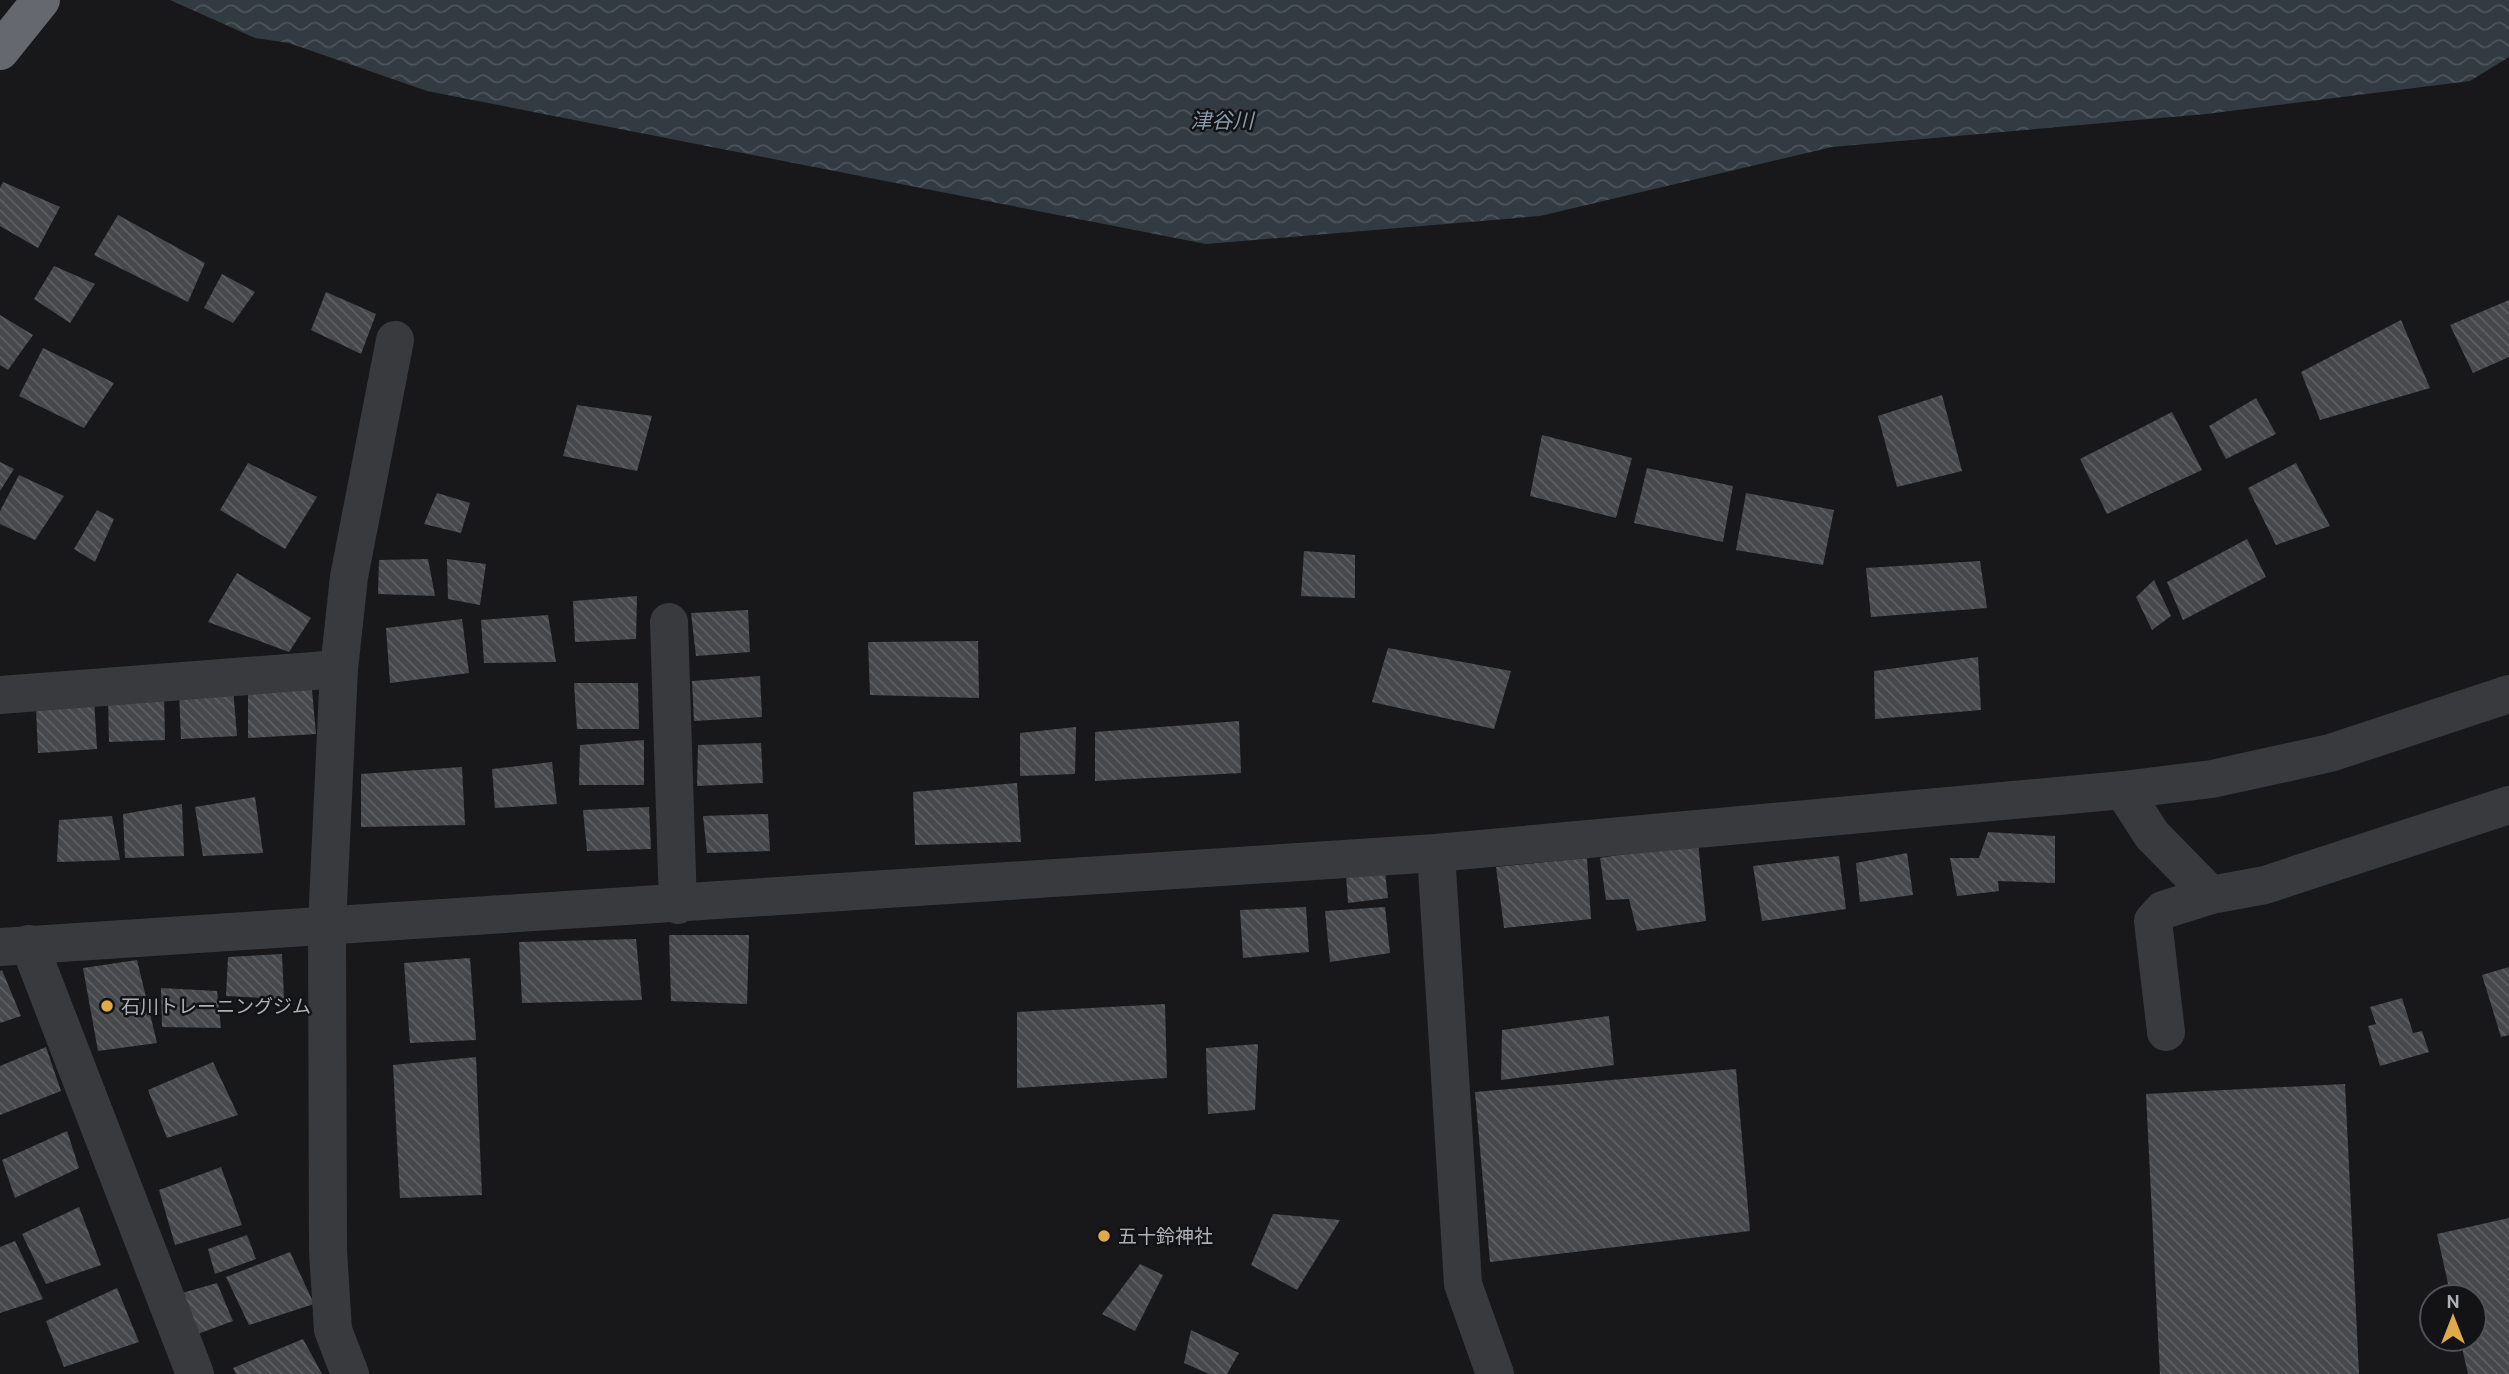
<svg xmlns="http://www.w3.org/2000/svg" width="2509" height="1374" font-family="Overpass,'Noto Sans JP',sans-serif">
	<defs>
		<pattern id="water-waves" width="16" height="10" patternUnits="userSpaceOnUse" patternTransform="scale(1.75)"><rect width="16" height="10" fill="#323b41"/><path d="M0 5q4-4 8 0t8 0" fill="none" stroke="#4d555a"/></pattern>
		<pattern id="building-back-hatch" width="6" height="6" patternUnits="userSpaceOnUse" patternTransform="scale(1.75)"><rect width="6" height="6" fill="#47484c"/><path d="M-1 5l2 2M0 0l6 6M5-1l2 2" fill="none" stroke="#5f6064"/></pattern>
	</defs>
	<rect width="100%" height="100%" fill="#18181a"/>
	<path fill="url(#water-waves)" d="M170,0H2509V57L2470,81L2206,114L1832,147L1540,216L1206,244L427,91L289,43L255,38Z"/>
	<g fill="url(#building-back-hatch)">
		<path d="M3,182L60,207L38,248L0,226V188Z"/>
		<path d="M118,215L205,263L188,302L94,255Z"/>
		<path d="M54,266L95,284L70,323L34,299Z"/>
		<path d="M222,274L255,292L233,323L204,308Z"/>
		<path d="M326,292L376,314L361,354L311,330Z"/>
		<path d="M2509,300V357L2473,373L2450,325Z"/>
		<path d="M0,315L33,335L8,370L0,365Z"/>
		<path d="M2401,320L2430,388L2320,420L2301,372Z"/>
		<path d="M43,348L114,383L84,428L19,396Z"/>
		<path d="M1942,395L1962,471L1897,487L1878,416Z"/>
		<path d="M2256,398L2276,434L2226,459L2209,426Z"/>
		<path d="M577,405L652,416L637,471L563,456Z"/>
		<path d="M2172,412L2202,470L2107,514L2080,459Z"/>
		<path d="M1542,435L1632,458L1616,518L1530,496Z"/>
		<path d="M0,462L14,469L0,491Z"/>
		<path d="M248,463L317,497L285,549L220,510Z"/>
		<path d="M2296,463L2330,526L2276,545L2248,488Z"/>
		<path d="M1647,468L1733,486L1723,542L1634,523Z"/>
		<path d="M19,475L64,496L35,540L0,524V511Z"/>
		<path d="M437,493L470,503L461,533L424,524Z"/>
		<path d="M1746,493L1834,510L1823,565L1736,550Z"/>
		<path d="M97,510L114,519L95,562L74,549Z"/>
		<path d="M2247,539L2266,577L2183,620L2167,582Z"/>
		<path d="M1304,551L1355,555V598L1301,596Z"/>
		<path d="M428,559L435,596L378,594L379,560Z"/>
		<path d="M447,559L486,564L480,605L448,599Z"/>
		<path d="M1980,561L1987,608L1871,617L1866,568Z"/>
		<path d="M237,573L311,618L289,652L208,622Z"/>
		<path d="M2154,580L2171,616L2152,630L2136,597Z"/>
		<path d="M637,596L636,639L575,642L573,601Z"/>
		<path d="M748,610L750,652L696,656L691,613Z"/>
		<path d="M548,615L556,662L484,663L481,620Z"/>
		<path d="M462,619L469,673L390,683L386,628Z"/>
		<path d="M978,641L979,698L870,695L868,642Z"/>
		<path d="M1388,648L1511,671L1494,729L1372,702Z"/>
		<path d="M1978,657L1981,710L1875,719L1874,671Z"/>
		<path d="M760,676L762,717L694,721L692,681Z"/>
		<path d="M311,679L316,734L248,738V687Z"/>
		<path d="M574,683H638L639,729H577Z"/>
		<path d="M233,688L237,736L181,739L179,691Z"/>
		<path d="M164,693L165,740L109,742L108,697Z"/>
		<path d="M94,699L97,749L38,753L36,708Z"/>
		<path d="M1239,721L1241,773L1095,781V732Z"/>
		<path d="M1076,727L1075,774L1020,776V733Z"/>
		<path d="M644,740V785H579L580,745Z"/>
		<path d="M761,743L763,783L697,786L698,745Z"/>
		<path d="M552,762L557,804L495,808L492,769Z"/>
		<path d="M462,767L465,825L361,827V774Z"/>
		<path d="M1017,783L1021,842L915,845L913,792Z"/>
		<path d="M255,797L263,853L203,856L195,807Z"/>
		<path d="M182,804L184,856L125,858L123,814Z"/>
		<path d="M649,807L651,849L587,851L583,810Z"/>
		<path d="M768,814L770,851L707,853L703,816Z"/>
		<path d="M112,816L120,860L57,862L59,820Z"/>
		<path d="M1988,832L2055,836V883L1998,881L1999,891L1957,896L1950,858H1979Z"/>
		<path d="M1698,842L1706,921L1637,931L1629,899L1606,900L1600,858Z"/>
		<path d="M1907,853L1913,895L1860,902L1856,863Z"/>
		<path d="M1839,856L1846,909L1762,921L1753,866Z"/>
		<path d="M1587,858L1591,919L1504,928L1496,867Z"/>
		<path d="M1385,872L1388,898L1348,903L1346,875Z"/>
		<path d="M1306,907L1309,952L1243,958L1240,910Z"/>
		<path d="M1385,907L1390,953L1330,962L1325,911Z"/>
		<path d="M669,935H749L747,1004L671,1001Z"/>
		<path d="M636,939L642,1000L522,1003L519,942Z"/>
		<path d="M282,954L284,999L226,996L228,957Z"/>
		<path d="M470,958L476,1040L410,1043L404,963Z"/>
		<path d="M137,960L157,1043L98,1051L83,968Z"/>
		<path d="M2509,967V1035L2501,1037L2482,975Z"/>
		<path d="M2,970L21,1016L0,1023V971Z"/>
		<path d="M161,988L217,991L221,1028L162,1027Z"/>
		<path d="M2402,998L2413,1033L2422,1031L2429,1052L2380,1066L2368,1026L2376,1024L2370,1007Z"/>
		<path d="M1165,1004L1167,1078L1017,1088V1012Z"/>
		<path d="M1609,1016L1614,1065L1501,1080L1502,1030Z"/>
		<path d="M1258,1044L1255,1110L1208,1114L1206,1048Z"/>
		<path d="M46,1047L61,1091L0,1115V1066Z"/>
		<path d="M476,1057L482,1195L400,1198L393,1065Z"/>
		<path d="M213,1062L238,1115L167,1138L148,1090Z"/>
		<path d="M1736,1069L1750,1231L1490,1262L1475,1092Z"/>
		<path d="M2345,1084L2359,1374H2160L2146,1094Z"/>
		<path d="M67,1131L79,1168L15,1198L2,1160Z"/>
		<path d="M221,1167L242,1225L175,1245L159,1190Z"/>
		<path d="M79,1207L101,1265L46,1284L22,1234Z"/>
		<path d="M1273,1214L1340,1220L1297,1290L1251,1265Z"/>
		<path d="M2509,1218V1374H2468L2460,1339H2474V1297H2451L2437,1234Z"/>
		<path d="M247,1235L256,1259L215,1274L208,1249Z"/>
		<path d="M15,1241L43,1299L0,1313V1247Z"/>
		<path d="M290,1252L314,1304L249,1325L226,1277Z"/>
		<path d="M1140,1264L1163,1275L1135,1331L1102,1314Z"/>
		<path d="M217,1283L233,1321L195,1335L182,1293Z"/>
		<path d="M117,1288L139,1342L64,1367L46,1321Z"/>
		<path d="M1191,1330L1239,1353L1227,1374H1209L1184,1363Z"/>
		<path d="M303,1339L322,1374H236L233,1368Z"/>
	</g>
	<g fill="none" stroke-linecap="round" stroke-linejoin="round">
		<g stroke="#393a3e" stroke-width="38">
			<path d="M669,622L678,905"/>
			<path d="M0,695L339,669"/>
			<path d="M2123,790L2152,835L2211,895L2265,885L2509,805"/>
			<path d="M1436,853L1463,1284L1495,1374"/>
			<path d="M29,944L195,1374"/>
			<path d="M0,947L1436,853L2123,790L2212,779L2330,753L2509,694"/>
			<path d="M2166,1032L2153,921L2163,910L2211,895"/>
			<path d="M350,1374L333,1330L328,1251L327,925L339,669L349,577L395,340"/>
		</g>
		<path stroke="#66686f" stroke-width="38" d="M0,51L41,0"/>
	</g>
	<g fill="#e0a94a" stroke="#131315" stroke-width="2.5">
		<circle cx="107" cy="1006" r="7"/>
		<circle cx="1104" cy="1236" r="7"/>
	</g>
	<g text-anchor="middle" stroke-width="5" stroke-linejoin="round" paint-order="stroke">
		<g font-size="19" fill="#acb0b8" stroke="#131315" text-anchor="start">
			<text x="121" y="1013">石川トレーニングジム</text>
			<text x="1118" y="1243">五十鈴神社</text>
		</g>
		<g font-size="21" font-style="italic" fill="#869daf" stroke="#131315">
			<text x="1222" y="128">津谷川</text>
		</g>
	</g>
	<g transform="translate(2453 1318)"><circle r="33" fill="#131315" stroke="#505256" stroke-width="2"/>
	<path d="M0-5L12 26L0 18L-12 26Z" fill="#e0a94a"/>
	<text y="-10" font-size="19" font-weight="bold" text-anchor="middle" fill="#acb0b8">N</text>
	</g>
</svg>
